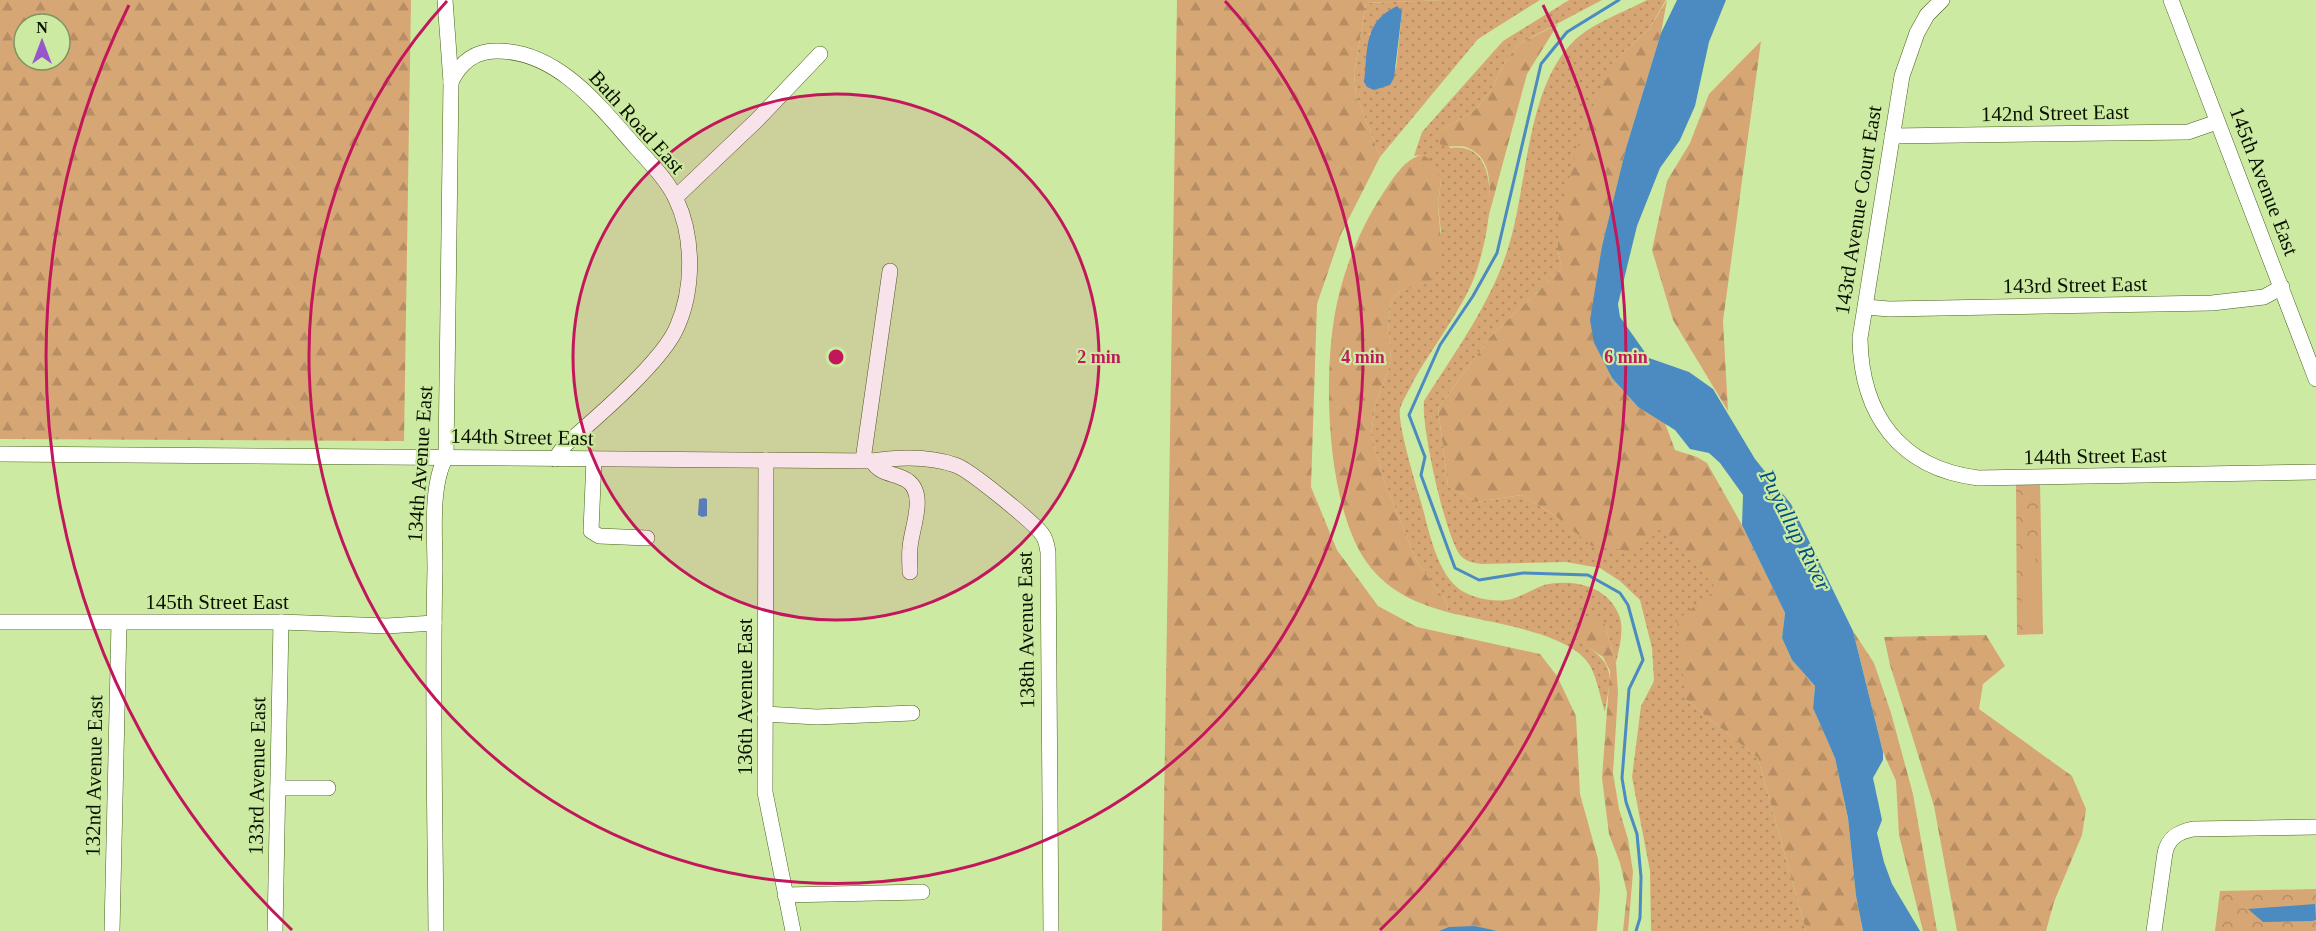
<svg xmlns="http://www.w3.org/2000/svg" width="2316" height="931" font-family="Georgia,serif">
	<defs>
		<pattern id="grass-dots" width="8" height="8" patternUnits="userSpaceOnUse" patternTransform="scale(1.5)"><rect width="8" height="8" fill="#d7a675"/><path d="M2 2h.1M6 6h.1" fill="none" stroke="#b78e63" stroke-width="1.8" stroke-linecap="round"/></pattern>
		<pattern id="forest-firs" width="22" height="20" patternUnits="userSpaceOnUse" patternTransform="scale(1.5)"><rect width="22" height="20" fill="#d7a675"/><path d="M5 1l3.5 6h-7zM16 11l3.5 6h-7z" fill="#b78e63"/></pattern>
		<pattern id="park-crowns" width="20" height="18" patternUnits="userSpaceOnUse" patternTransform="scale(1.5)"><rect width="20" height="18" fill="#d7a675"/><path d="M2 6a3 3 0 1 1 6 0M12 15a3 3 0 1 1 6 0" fill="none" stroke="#b78e63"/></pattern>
	</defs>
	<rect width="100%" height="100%" fill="#cdeaa3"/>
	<g fill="url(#grass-dots)" fill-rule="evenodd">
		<path d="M1445,0H1540L1478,39L1380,157L1356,95L1354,74L1366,3ZM1402,11L1396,69L1369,34Z"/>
		<path d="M1569,0H1602L1519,44L1506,60L1491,90L1475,110L1441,130L1450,148C1511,139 1487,245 1474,278C1461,311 1432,348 1414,380C1410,389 1403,399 1400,409C1397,422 1416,486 1421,502C1429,529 1436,574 1462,591C1474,598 1492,602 1506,600C1519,599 1532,589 1544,585C1573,578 1610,586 1620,618C1624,632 1619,648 1616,663L1605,624L1589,648C1618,667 1609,682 1605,712C1600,697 1597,677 1589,664C1568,631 1484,622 1447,612L1448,604L1417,562L1384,480L1371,435L1375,406L1391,362L1388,320L1391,302L1400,291L1428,283L1441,232L1438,205L1441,180L1423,155L1414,156L1422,132L1503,41Z"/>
		<path d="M1647,0H1666L1649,29L1613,62L1558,251L1562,268L1491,336L1438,408L1448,486L1476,502L1522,495L1557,517L1661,527L1718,589L1686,700L1758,758L1806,931H1651L1650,871L1632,777L1641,706L1654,681L1652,648L1640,600L1620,581L1600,568L1566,562L1481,564C1473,563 1465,561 1460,555C1445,535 1421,426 1424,401C1455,352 1492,302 1509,245C1528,184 1526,86 1575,40C1591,24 1626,11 1647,0Z"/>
	</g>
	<g fill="url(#forest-firs)" fill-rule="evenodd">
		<path d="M0,0H411L404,441L0,439ZM24,24H60V60H24Z"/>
		<path d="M1177,0H1445L1366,3L1354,74L1356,95L1380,157L1341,234L1317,304L1311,487L1337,550L1378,606L1417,627L1540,654L1557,676L1576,716L1580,794L1598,859L1600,889L1597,931C1565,931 1531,931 1499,931C1477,929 1461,923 1439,931H1162Z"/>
		<path d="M1667,0L1661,33L1626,148L1602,246L1594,343L1612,378L1638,407L1665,423L1675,450L1697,457L1707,463L1742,525L1785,613L1782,638L1792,660L1815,686L1813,708L1835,758L1848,818L1856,896L1863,931H1806L1758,758L1686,700L1677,620L1717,589L1661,528L1637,552L1592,546L1557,517L1522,495L1476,502L1448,486L1438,408L1491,336L1562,268L1558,251V219L1582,131L1613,62L1649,29Z"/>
		<path d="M1558,24L1527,74L1487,222C1489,198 1497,160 1468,148C1459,144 1450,149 1440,144L1438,135L1441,130L1475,110L1491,90L1506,60L1519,44Z"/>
		<path d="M1761,41L1723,321L1728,411L1673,320L1652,250L1667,181L1690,143L1709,94Z"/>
		<path d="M1423,155L1433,162L1441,180L1438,205L1442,253L1435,275L1427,284L1400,291L1391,302L1388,320L1391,362L1375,406L1371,435L1384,480L1417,562L1448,604L1447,612C1416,603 1392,593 1371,568C1325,512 1322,371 1337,303C1345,266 1361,227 1382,195C1392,180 1405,157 1423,155Z"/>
		<path d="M1591,616L1605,624L1616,663L1618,693L1613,773L1619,809L1628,839L1633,872L1628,931H1623L1627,893L1620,863L1609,834L1602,778L1610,671L1603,657L1589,648L1573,628L1581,618Z"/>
		<path d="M1853,631L1874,663L1891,713L1913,794L1937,931H1923L1899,835L1896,781L1883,752Z"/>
		<path d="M1986,635L2005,666L1983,684L1979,709L2072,776L2086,809L2082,835L2054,902L2046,931H1957L1934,806L1890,665L1884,637Z"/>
	</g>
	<g fill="url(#park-crowns)">
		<path d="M2040,482L2043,634L2017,635L2016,483Z"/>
		<path d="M2316,889V931H2215L2220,891Z"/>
	</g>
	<g fill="#d7a675">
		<path d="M2024,551H2035L2036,577H2024Z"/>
		<path d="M2021,582H2038V621H2022Z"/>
	</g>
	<g fill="#4b8bc1">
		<path d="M1677,0H1726L1709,42L1695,106L1680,140L1660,168L1637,226L1618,304L1620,317L1649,358L1689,372L1713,389L1755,459L1791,504L1853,631L1883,752V760L1873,778L1882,820L1877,833L1884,862L1892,884L1920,931H1863L1856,896L1848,818L1835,758L1813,708L1815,686L1792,660L1782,638L1785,613L1742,525L1743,495L1720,463L1709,453L1690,449L1675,430L1638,407L1612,378L1594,343L1590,320L1602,246L1626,148L1661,33Z"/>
		<path d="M1397,6L1402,11L1394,78L1390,85L1374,90L1367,87L1364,82C1368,49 1363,22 1397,6Z"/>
		<path d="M704,498L707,499V516L702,517L698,515L699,499Z"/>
		<path d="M2315,904L2316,920L2312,921L2263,922L2248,909Z"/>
		<path d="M1475,926L1497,931H1439L1449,927Z"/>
	</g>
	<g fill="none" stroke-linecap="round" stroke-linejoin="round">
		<path stroke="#4b8bc1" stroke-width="3" d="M1619,0L1567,32L1541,64L1497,253L1473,296L1440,345L1409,415L1425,457L1421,475L1455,568L1479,580L1523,573L1588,575L1620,593L1628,605L1643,660L1629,689L1622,778L1626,802L1637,834L1641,877L1640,918L1636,931"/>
		<defs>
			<g id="minor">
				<path d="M1942,0L1927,15L1917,33L1902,76L1860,338C1861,414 1899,468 1978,478L2316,472"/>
				<path d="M2171,0L2316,379"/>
				<path d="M451,82C460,63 474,51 496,51C556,50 598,104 634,145C648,161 667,179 676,199C694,237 694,289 677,327C663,361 595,419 565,445L555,459"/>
				<path d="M1892,136L2188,132L2217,122"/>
				<path d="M676,197L757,120L820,54"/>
				<path d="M1866,307L1889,309L2212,303L2264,297L2282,287"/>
				<path d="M0,454L872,461C898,457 930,456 955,465C969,469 1033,522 1042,534C1046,539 1047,545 1048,552L1051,931"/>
				<path d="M594,459L591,531L599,536L647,538"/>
				<path d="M766,460L765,792L793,931"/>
				<path d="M863,460L890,271"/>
				<path d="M872,461C881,476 895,472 908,481C927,495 911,529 910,548C909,556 910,564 910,572"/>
				<path d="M0,622H281L387,626L434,623"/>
				<path d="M765,714L817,717L912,713"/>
				<path d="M278,788H328"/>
				<path d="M785,895L922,892"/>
				<path d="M112,931L119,623"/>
				<path d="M275,931L281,622"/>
				<path d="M436,931C435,811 432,690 435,569C435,537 430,485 446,457L451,82L445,0"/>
				<path d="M2154,931L2165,853C2168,838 2178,832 2193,829L2316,827"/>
			</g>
		</defs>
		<use href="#minor" stroke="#48601b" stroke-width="16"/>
		<use href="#minor" stroke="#fff" stroke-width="15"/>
	</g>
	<circle cx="836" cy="357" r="263" fill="#c2185b" fill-opacity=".12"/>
	<g fill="none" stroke="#c2185b" stroke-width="3">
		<circle cx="836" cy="357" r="263"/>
		<path d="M1225 1A527 527 0 1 1 447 1"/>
		<path d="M292 930A790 790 0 0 1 129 5M1543 5A790 790 0 0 1 1380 930"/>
	</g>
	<g text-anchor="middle" stroke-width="4.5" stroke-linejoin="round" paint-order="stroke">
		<g font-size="21" fill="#091200" stroke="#cdeaa3">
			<text transform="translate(2055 113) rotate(-1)" y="7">142nd Street East</text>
			<text transform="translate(637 122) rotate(48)" y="7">Bath Road East</text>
			<text transform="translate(2264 181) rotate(69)" y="7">145th Avenue East</text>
			<text transform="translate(1858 210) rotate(-81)" y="7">143rd Avenue Court East</text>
			<text transform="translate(2075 285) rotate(-1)" y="7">143rd Street East</text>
			<text transform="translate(522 437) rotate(1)" y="7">144th Street East</text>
			<text transform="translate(2095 456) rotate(-1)" y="7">144th Street East</text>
			<text transform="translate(420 464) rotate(-86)" y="7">134th Avenue East</text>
			<text x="217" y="609">145th Street East</text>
			<text transform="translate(1026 630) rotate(-91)" y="7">138th Avenue East</text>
			<text transform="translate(745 697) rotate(-90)" y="7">136th Avenue East</text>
			<text transform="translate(94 776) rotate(-89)" y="7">132nd Avenue East</text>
			<text transform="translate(257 776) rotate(-89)" y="7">133rd Avenue East</text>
		</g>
		<g font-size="22" font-style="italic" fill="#004f82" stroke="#cdeaa3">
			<text transform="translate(1796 530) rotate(63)" y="8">Puyallup River</text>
		</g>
	</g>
	<circle cx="836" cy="357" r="9" fill="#c2185b" stroke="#cdeaa3" stroke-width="3"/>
	<g font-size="18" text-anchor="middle" font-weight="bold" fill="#c2185b" stroke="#cdeaa3" stroke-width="4.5" stroke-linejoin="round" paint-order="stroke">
		<text x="1099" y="363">2 min</text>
		<text x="1363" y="363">4 min</text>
		<text x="1626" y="363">6 min</text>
	</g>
	<g transform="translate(42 42)"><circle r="28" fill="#cdeaa3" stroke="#7f9462" stroke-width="1.5"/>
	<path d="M0-4.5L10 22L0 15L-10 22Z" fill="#9657cd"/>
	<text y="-9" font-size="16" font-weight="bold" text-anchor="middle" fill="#091200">N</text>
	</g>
</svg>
